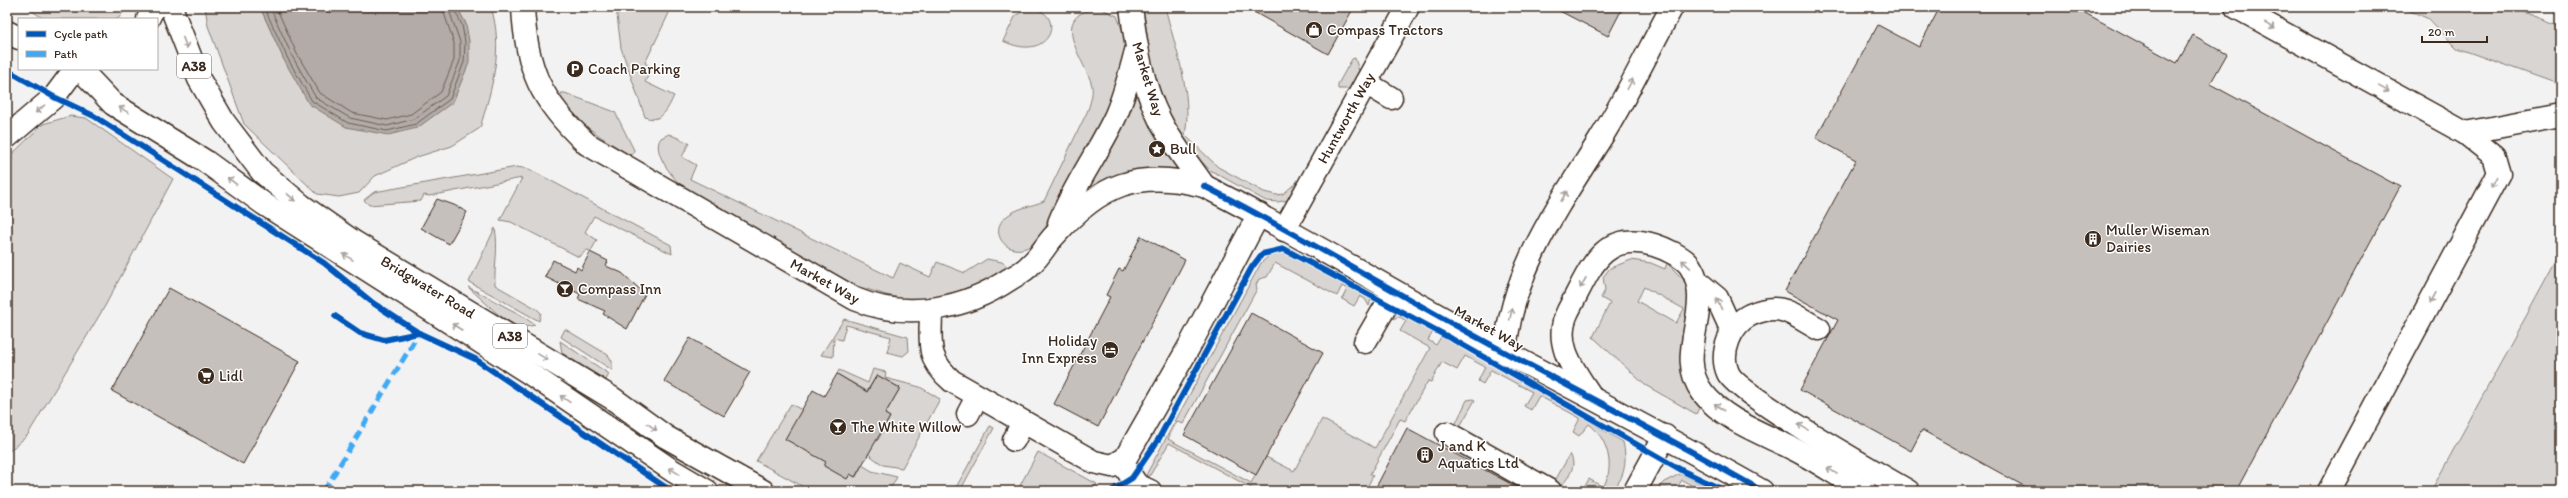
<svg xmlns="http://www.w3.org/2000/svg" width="2568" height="498" font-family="Itim,sans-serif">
	<rect width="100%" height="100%" fill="#f3f2f2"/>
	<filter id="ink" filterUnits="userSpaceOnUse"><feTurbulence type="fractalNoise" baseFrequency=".025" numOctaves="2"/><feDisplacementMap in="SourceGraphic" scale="8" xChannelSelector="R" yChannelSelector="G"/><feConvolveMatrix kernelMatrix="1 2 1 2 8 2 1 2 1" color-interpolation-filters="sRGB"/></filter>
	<g filter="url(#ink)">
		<g fill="#d8d5d2" stroke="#8a8078" fill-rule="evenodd">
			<path d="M26,7H127L118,19H44Z"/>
			<path d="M205,7H260L284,60L466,24L457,7H491C504,49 492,88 480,128L452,146L417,157L375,176L359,193L339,197L317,194L244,124L208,26Z"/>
			<path d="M616,7H652L659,10L661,7H672L645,63L652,68L645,82L674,96C668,108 662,124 645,117L621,48Z"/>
			<path d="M1143,7H1165C1175,48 1193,92 1185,135L1218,167L1264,192L1276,195L1283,194L1298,181L1304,185L1288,200L1278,202L1266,201L1210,170L1182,143L1154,80Z"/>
			<path d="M2401,7H2510L2561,26V85L2457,48L2429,19Z"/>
			<path d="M1030,8C1067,11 1053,65 1003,41L1016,15Z"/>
			<path d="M1100,8L1117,16L1123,32L1125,52L1116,97L1041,236C1015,269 983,233 1007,216C1017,208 1032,206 1044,201L1088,110C1091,100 1094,92 1091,82C1081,55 1048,14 1100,8Z"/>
			<path d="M1355,58L1359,71L1350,89H1338V84L1352,59Z"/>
			<path d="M1134,85L1180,167L1174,170C1136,170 1112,172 1080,195Z"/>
			<path d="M561,93H565L615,112L634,150L633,154L630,155C616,147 556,111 561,93Z"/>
			<path d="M70,116L86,118L173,179L105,306L27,436L7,453V159L43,124Z"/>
			<path d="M669,134L689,143L682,157L696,165L690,179L893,278L900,263L930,277L937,262L965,273L987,259L1002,262L1008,267L987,282L943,297L905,299L886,295L857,286L835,274L681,185C671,176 651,150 661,138Z"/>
			<path d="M517,167L529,169L671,245L672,254L594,216L585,232L597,240L591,251L587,250L579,257L511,222L500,220L522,178L429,196L424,195L421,201L369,205L364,200L374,192Z"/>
			<path d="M495,228C499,249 494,264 495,285L537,309L541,313L539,321L469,282Z"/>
			<path d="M1282,251L1371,299L1369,306L1365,299L1360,296L1354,306L1342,299L1347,289L1342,286L1337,296L1275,263L1267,277L1259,279L1256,285L1257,289L1183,424L1177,421L1168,439L1251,483L1266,457L1294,471L1322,419L1375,448L1430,348L1400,331L1406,321L1400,317L1391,319L1396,312L1433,332L1428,340L1436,345L1441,337L1538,390L1623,442C1627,459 1626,480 1610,491H1582L1589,479L1603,487C1616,466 1607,438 1589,424L1579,436L1573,432L1580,418L1539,396L1531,410L1524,406L1532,392L1491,370L1483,384L1478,381L1485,367L1465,356L1457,370L1442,362L1431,382L1428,381L1405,421L1400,419L1370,474L1373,476L1365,491H1257L1169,443L1149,477L1146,475L1261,263L1271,254Z"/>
			<path d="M2561,252V491H2431Z"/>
			<path d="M1631,260L1651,263L1665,269L1667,263L1684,280L1688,291L1690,304L1682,345L1701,404L1696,414L1645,385L1593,337L1610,303L1601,298L1605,290L1603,277L1610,268ZM1644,287L1684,309L1676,323L1637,301Z"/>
			<path d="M468,287L521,315L535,325L520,328L500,316Z"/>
			<path d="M844,319L908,337L909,351L903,356L887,352L891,337L846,325L842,340L834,338L833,357L821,355Z"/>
			<path d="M565,329L608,355L612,361V370L561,337Z"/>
			<path d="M560,341L609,374L606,380L562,353Z"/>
			<path d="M873,369L886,372L885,378L920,387L940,399L902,468L883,465L864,451L872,437L878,440L890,417L885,414L900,388L877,375L867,391L837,374L839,370L868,383Z"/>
			<path d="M1473,399L1475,400L1458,430L1455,425L1467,400Z"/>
			<path d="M791,404L802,410L786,439L856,477L862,465L872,471L897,477L889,491H811L756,461Z"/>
			<path d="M990,426L994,428L960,491H954Z"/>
			<path d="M1038,452L1097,484L1093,491H1017Z"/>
			<path d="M1570,454C1577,465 1570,475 1563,484L1558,485L1556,479Z"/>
			<path d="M1680,474L1685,476L1715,491H1702L1682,480L1675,491L1664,488L1662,491H1655L1664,482Z"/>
		</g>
		<path fill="#b2aba7" stroke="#827770" d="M260,7H457L466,24L469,41V63L453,102L417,128L388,135L346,127L309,104L284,60Z"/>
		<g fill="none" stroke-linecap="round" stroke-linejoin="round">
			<g stroke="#6b5e55" stroke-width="1">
				<path d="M264,7L288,59L312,101L348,123L387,131L416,124L450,99L464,62L465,42L462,25L453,7"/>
				<path d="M270,7L292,56L316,98L350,118L387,126L414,119L446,96L460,61V42L448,7"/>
				<path d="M276,7L297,54L320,93L352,113L387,120L411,114L441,92L454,60V43L442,7"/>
			</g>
		</g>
		<g fill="#c6c0bd" stroke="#3b2a1e">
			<path d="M1245,7H1354L1328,54Z"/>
			<path d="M1552,7H1623L1608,36Z"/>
			<path d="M1940,7H2074L2177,63L2193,35L2227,54L2210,84L2400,187L2236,491H2033L1922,430L1911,451L1800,390L1838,320L1785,291L1856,160L1816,138L1878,25L1919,47Z"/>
			<path d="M437,199L454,205L467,212L449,244L421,228Z"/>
			<path d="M1141,236L1185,260L1098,427L1054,404L1110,297L1106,295L1119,269L1123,271Z"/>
			<path d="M590,252L608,261L606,266L622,273L645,294L627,329L603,314L605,311L578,299L580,294L545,277L553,260L575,271L577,267L581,270Z"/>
			<path d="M169,288L300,361L243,464L112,391Z"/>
			<path d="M1251,313L1323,353L1256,475L1184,435Z"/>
			<path d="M690,338L750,372L724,416L664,381Z"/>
			<path d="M837,374L867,392L877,375L900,388L885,414L890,417L855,477L850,474L847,479L824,466L826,462L785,439L813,390L824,396Z"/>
			<path d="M1407,428L1524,491H1374Z"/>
		</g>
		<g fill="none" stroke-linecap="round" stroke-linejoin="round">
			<defs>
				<g id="minor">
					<path d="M523,7C526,70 541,101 587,144L855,299C907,321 965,309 1010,279C1017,275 1025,271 1030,265C1040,257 1046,244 1055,235C1100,184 1138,169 1204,186C1190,165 1171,143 1160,120C1142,85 1136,46 1131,7"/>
					<path d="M2236,7L2465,133L2494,156L2499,173L2329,491"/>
					<path d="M1366,83L1391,98"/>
					<path d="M2465,133L2561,115"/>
					<path d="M7,137L54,97L75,69"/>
					<path d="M1204,186C1314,242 1419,308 1529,365C1607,406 1685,447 1762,491"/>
					<path d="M1059,223C1074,185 1099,152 1116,115C1125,94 1130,73 1136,51"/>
					<path d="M1284,230L1408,7"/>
					<path d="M1699,283L1717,298L1732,331"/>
					<path d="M931,309C931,342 925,358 952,381L1094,462L1112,466L1125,459L1190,345L1259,214"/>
					<path d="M1819,329C1791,314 1782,301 1750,315C1731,324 1719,353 1728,373C1737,394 1879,474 1908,491"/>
					<path d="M1365,342L1394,292"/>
					<path d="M1505,352C1512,270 1557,208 1599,141C1626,98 1648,51 1672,7"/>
					<path d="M1591,396C1574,370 1552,343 1568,311C1589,272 1601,229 1654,245C1664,248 1684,257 1690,266C1717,307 1672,353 1703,393C1726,423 1771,436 1803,454C1824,466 1844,479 1865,491"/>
					<path d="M968,414L977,397"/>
					<path d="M1447,433L1550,491"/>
					<path d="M1014,440L1023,422"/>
					<path d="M1121,461L1137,485L1150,491"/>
					<path d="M1635,491L1665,436"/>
				</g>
				<g id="major">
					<path d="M171,7L199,79L224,122L262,172L301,205L354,242L612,398L666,437L763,491"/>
					<path d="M148,19L154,7"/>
					<path d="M7,32L19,38"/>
					<path d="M81,70L113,104L205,161L264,204L526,371L673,471L707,491"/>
				</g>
			</defs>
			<use href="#minor" stroke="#3b2a1e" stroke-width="25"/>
			<use href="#major" stroke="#3b2a1e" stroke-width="25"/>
			<use href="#minor" stroke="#fff" stroke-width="22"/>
			<use href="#major" stroke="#fff" stroke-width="22"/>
			<path stroke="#3fa9f5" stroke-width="5" stroke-dasharray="10 5" stroke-linecap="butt" d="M324,491L419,333"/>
			<defs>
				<g id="cycleway">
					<path d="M7,70L54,97L94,116L324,263L373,303L419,333L475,359L671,491"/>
					<path d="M1204,186C1314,242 1419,308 1529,365C1607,406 1685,447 1762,491"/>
					<path d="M335,316L360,333L384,340L419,333"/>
					<path d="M1111,491L1132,478L1158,440L1252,267L1262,254L1284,249L1452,339L1685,472L1725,491"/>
				</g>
			</defs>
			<use href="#cycleway" stroke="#fff" stroke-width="8"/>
			<use href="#cycleway" stroke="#0057b8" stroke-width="6"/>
		</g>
		<defs><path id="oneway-shaft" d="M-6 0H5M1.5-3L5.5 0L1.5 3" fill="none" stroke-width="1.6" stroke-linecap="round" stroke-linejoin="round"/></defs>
		<g stroke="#a79f9a">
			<use href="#oneway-shaft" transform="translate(2270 26) rotate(29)"/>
			<use href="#oneway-shaft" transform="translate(185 43) rotate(69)"/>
			<use href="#oneway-shaft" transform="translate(1630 84) rotate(-62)"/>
			<use href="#oneway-shaft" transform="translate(2384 89) rotate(29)"/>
			<use href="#oneway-shaft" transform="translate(40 109) rotate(139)"/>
			<use href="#oneway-shaft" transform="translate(124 110) rotate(-148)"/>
			<use href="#oneway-shaft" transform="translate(232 181) rotate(-143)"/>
			<use href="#oneway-shaft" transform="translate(2494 183) rotate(117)"/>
			<use href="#oneway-shaft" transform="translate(1564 196) rotate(-61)"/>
			<use href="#oneway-shaft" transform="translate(291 197) rotate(41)"/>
			<use href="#oneway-shaft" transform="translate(348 257) rotate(-148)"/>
			<use href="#oneway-shaft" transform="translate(1686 264) rotate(-137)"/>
			<use href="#oneway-shaft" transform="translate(1583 283) rotate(119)"/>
			<use href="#oneway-shaft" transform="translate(2433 298) rotate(119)"/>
			<use href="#oneway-shaft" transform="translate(1719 304) rotate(-116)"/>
			<use href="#oneway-shaft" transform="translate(1511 314) rotate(-77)"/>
			<use href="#oneway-shaft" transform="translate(457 327) rotate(-147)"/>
			<use href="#oneway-shaft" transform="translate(543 357) rotate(31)"/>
			<use href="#oneway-shaft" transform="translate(565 399) rotate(-145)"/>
			<use href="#oneway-shaft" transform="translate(1719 407) rotate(-143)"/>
			<use href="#oneway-shaft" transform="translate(652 427) rotate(36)"/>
			<use href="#oneway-shaft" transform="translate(1803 427) rotate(-149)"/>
			<use href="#oneway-shaft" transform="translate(674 471) rotate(-148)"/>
			<use href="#oneway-shaft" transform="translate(1832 471) rotate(-149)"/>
		</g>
	</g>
	<defs>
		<symbol id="shop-disc" viewBox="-11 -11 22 22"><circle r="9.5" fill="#3b2a1e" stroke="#fff"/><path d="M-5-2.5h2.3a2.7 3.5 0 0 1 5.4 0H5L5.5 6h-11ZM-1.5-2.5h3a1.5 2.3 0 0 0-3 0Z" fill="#fff"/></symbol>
		<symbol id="parking-disc" viewBox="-11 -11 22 22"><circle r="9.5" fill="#3b2a1e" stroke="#fff"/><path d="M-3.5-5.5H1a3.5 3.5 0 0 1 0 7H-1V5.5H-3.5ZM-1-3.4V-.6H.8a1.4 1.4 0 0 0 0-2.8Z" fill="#fff"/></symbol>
		<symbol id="sight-disc" viewBox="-11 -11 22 22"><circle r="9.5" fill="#3b2a1e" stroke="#fff"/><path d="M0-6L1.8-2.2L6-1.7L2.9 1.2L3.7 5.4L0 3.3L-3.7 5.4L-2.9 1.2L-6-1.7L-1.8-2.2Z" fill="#fff"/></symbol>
		<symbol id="building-disc" viewBox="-11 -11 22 22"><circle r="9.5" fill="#3b2a1e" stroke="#fff"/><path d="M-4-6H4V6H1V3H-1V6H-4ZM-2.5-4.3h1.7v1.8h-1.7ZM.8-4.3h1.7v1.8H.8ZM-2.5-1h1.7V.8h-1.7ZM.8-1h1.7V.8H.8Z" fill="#fff"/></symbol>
		<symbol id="bar-disc" viewBox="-11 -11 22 22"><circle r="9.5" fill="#3b2a1e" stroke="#fff"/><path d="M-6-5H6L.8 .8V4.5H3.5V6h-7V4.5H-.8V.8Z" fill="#fff"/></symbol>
		<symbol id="hotel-disc" viewBox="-11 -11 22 22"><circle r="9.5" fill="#3b2a1e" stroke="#fff"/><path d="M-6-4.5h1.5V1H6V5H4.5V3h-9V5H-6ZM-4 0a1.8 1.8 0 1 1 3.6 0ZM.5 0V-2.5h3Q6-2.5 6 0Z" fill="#fff"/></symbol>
		<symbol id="supermarket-disc" viewBox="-11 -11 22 22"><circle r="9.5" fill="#3b2a1e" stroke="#fff"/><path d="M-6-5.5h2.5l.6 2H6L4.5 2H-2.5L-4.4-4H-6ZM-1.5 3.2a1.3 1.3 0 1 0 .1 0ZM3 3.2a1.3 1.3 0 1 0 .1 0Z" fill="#fff"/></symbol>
	</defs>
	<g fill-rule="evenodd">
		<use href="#shop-disc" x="1304" y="20" width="20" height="20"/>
		<use href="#parking-disc" x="565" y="59" width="20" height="20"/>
		<use href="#sight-disc" x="1147" y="139" width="20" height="20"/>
		<use href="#building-disc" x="2083" y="229" width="20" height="20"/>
		<use href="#bar-disc" x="555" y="279" width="20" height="20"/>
		<use href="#hotel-disc" x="1100" y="340" width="20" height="20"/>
		<use href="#supermarket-disc" x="196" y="366" width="20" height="20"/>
		<use href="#bar-disc" x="828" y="417" width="20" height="20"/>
		<use href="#building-disc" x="1415" y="445" width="20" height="20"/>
	</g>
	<g text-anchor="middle" stroke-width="3" stroke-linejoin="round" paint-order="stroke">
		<g fill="#fff" stroke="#766a62" stroke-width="1">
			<rect x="177" y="54" width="34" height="24" rx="3"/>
			<rect x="493" y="324" width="34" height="24" rx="3"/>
		</g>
		<g font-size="14" font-weight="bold" fill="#3b2a1e">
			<text x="194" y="71">A38</text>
			<text x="510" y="341">A38</text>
		</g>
		<g font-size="15" fill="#3b2a1e" stroke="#fff" text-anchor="start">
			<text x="1327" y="35">Compass Tractors</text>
			<text x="588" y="74">Coach Parking</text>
			<text x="1170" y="154">Bull</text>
			<text x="2106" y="235">Muller Wiseman<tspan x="2106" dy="17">Dairies</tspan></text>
			<text x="578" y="294">Compass Inn</text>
			<text x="1097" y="346" text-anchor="end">Holiday<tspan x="1097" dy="17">Inn Express</tspan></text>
			<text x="219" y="381">Lidl</text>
			<text x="851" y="432">The White Willow</text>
			<text x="1438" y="451">J and K<tspan x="1438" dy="17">Aquatics Ltd</tspan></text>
		</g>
		<g font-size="15" fill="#3b2a1e" stroke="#fff">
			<text transform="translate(1148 79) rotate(73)" y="5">Market Way</text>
			<text transform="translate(1346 118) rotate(-61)" y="5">Huntworth Way</text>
			<text transform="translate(825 281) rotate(29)" y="5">Market Way</text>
			<text transform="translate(428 287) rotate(31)" y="5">Bridgwater Road</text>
			<text transform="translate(1489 328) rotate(29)" y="5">Market Way</text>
		</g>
	</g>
	<rect width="2568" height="498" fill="none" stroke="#fff" stroke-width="24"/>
	<rect x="12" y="12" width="2544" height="474" fill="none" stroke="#3b2a1e" stroke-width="1.5" filter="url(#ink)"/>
	<rect x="18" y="18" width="140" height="52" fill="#ffffff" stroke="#b1aaa5"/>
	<rect x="26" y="31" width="20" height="6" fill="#0057b8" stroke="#b1aaa5"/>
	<text x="54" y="38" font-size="12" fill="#3b2a1e">Cycle path</text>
	<rect x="26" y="51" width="20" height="6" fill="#3fa9f5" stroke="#b1aaa5"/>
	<text x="54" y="58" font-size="12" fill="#3b2a1e">Path</text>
	<path d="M2422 36v6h65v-6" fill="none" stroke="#3b2a1e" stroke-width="2"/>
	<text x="2428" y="36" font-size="12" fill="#3b2a1e" stroke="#ffffff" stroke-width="3" paint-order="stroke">20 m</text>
</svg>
